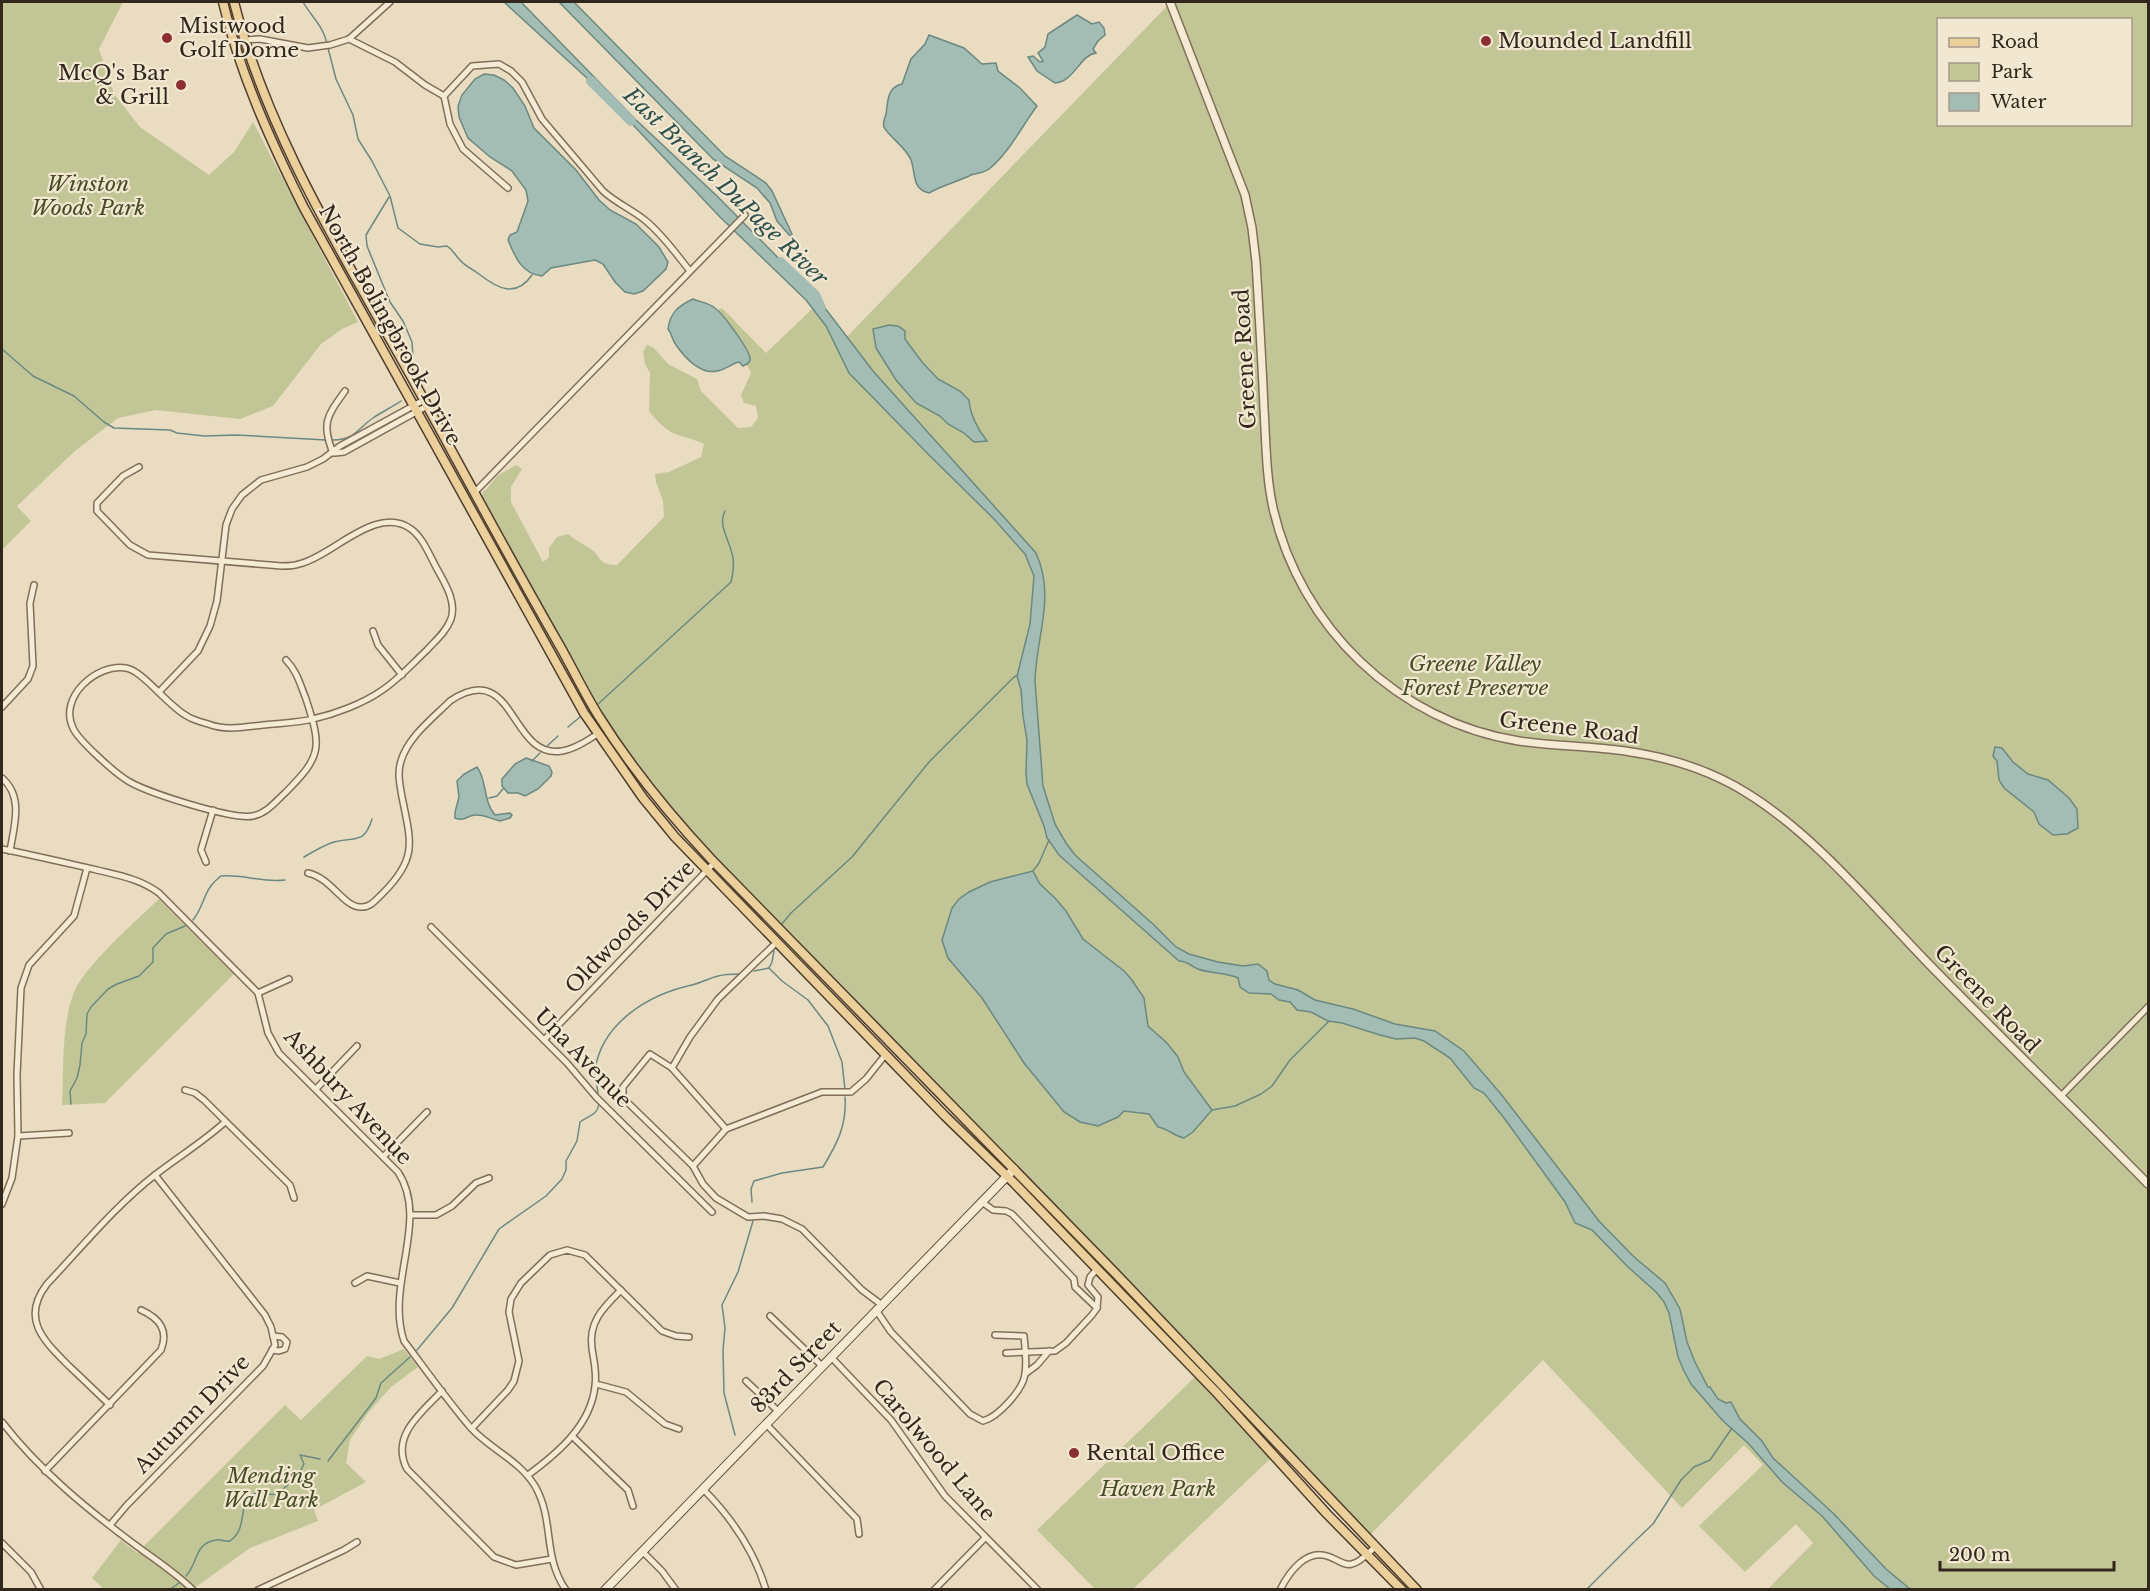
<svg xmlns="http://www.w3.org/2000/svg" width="2150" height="1591" font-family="'Libre Baskerville',serif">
	<rect width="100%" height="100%" fill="#eadcc1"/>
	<g fill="#c2c696" fill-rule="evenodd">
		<path d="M2,2H123L99,49L114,94L140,127L209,175L234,152L253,122L358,322L342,329L321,344L273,406L240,419L156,410L118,418L75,451L17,506L31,521L2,550Z"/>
		<path d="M1171,2H2148V1589H1768L1813,1543L1796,1524L1745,1572L1699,1526L1763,1465L1744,1445L1682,1508L1543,1360L1370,1535L703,844L643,774L600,711L482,497L483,491L486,490L497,476L516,465L522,469L511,487V502L543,562L549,557V548L557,537L568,534C575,540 582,543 589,548C602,555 596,565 617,565L664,517L663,501L656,482L655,474L669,472L701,457L704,444C694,439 681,437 671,432C663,427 655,419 649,411L650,373L645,364L643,352L647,345L654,348L668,364L697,379L701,391L738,428L751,427L758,418L756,406L744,403L741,395L751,373L747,365L750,361V356L718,310L722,308L766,353L813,308L826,326L837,347ZM1938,20H2130V124H1938Z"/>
		<path d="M159,899L234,974L105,1103L62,1105C64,1070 61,1029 73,995C82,968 137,920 159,899Z"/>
		<path d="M404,1349L418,1367L391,1387L368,1413L350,1440L346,1463L366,1482L314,1510L318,1521L250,1548L193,1589H104L92,1578L121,1540L137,1553L285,1405L301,1420L367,1356L379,1359Z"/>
		<path d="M1195,1377L1270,1459L1133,1589H1095L1037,1530Z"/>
	</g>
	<g fill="#a3bcb4" stroke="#6b8981" stroke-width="1.5">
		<path d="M504,2H521L635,119L717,196L815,295L873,371L1036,553C1056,597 1036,636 1035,681L1043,786L1055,824L1066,843L1075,855L1153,924L1176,947L1189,954L1218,962L1243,966L1258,964L1267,971L1269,980L1275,984L1298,990L1315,1000L1353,1009L1395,1024L1435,1031L1464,1051L1501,1094L1599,1221L1633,1256L1665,1283L1680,1309L1687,1342L1695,1362L1708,1387H1710L1718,1399L1726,1403L1731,1402L1740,1419L1762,1441L1773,1458L1834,1514L1886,1569L1910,1589H1890L1874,1576L1822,1516L1782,1482L1748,1443L1723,1421L1691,1384L1684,1371L1678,1357L1669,1313L1664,1302L1656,1292L1627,1266L1592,1230L1575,1223L1565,1202L1504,1118L1484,1093L1474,1088L1450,1058L1424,1041L1415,1038L1396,1039L1380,1035L1342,1023L1328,1021L1311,1012L1297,1010L1290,1002L1279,1000L1271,994L1249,993L1240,987L1238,978C1226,972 1211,974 1198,969C1191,966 1187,961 1179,961L1059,855L1047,838L1044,826L1027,784L1026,773L1027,740L1023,716L1021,690L1017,676L1030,624L1034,576L1025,554L994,519L929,455L849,373L826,326L806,300L720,217L601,91Z"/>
		<path d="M559,2H574L725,156L766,183L772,191L792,234L790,236L777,221L770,203L757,188L713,159Z"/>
		<path d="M1077,15L1092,24L1099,22L1104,28L1105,35L1098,41L1093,49L1096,53C1080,55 1074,82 1055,83L1037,71L1028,57L1033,56L1040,62L1043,61L1038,53L1045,47L1048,34Z"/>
		<path d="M929,35L964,48L982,64L996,63L998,71L1020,88L1037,106C1022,126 1009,153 989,169C984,173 977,173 971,175C957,182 943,185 929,193C911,189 916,173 911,160C906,147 888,136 884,127C882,123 885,118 886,114C888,101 887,87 902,84L911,59L925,44Z"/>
		<path d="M484,74L494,75L504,80L513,88L525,106L534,128L576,170L599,200L610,210L636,224L659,247L668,262L666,269L643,291L634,294L625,292L615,282L603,264L595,260L551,268L542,276C522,274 515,257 508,240L510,235L517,232L528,201L526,190L512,171L490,157L468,138L459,117L458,106L462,95L475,79Z"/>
		<path d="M693,299C700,302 709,303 715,308C722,313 752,352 750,360C749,364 747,364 743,366L739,362C731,364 725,370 717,371C701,375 685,358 676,345C672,340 672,334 668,329C670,313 678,306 693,299Z"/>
		<path d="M889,325L898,326L905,331V339L922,362L938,379L960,391L969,400C970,414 978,430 987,441L974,442L964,433L948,424L940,416L916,403L896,380L876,348L873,329Z"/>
		<path d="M1995,747L2002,748L2013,762L2028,774L2048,780L2069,798L2077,809L2078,828L2067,834L2053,835L2039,824L2034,812L2004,788L1999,780L1997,761L1993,756Z"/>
		<path d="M526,758L549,766L552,772L551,776L538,789L525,796L518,793H508L502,786V779L515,764Z"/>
		<path d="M477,767C487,779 483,802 495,815L510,813L512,815L510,818L500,821C491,819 484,814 475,815C466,816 464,822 455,818V812L459,797L457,781L464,774Z"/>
		<path d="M1033,871L1040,884L1055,898L1066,911L1083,939L1124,971L1132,980L1144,998L1148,1026L1167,1043L1178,1057L1184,1072L1212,1110L1193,1132L1184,1138C1174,1136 1169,1129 1158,1127L1149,1114L1124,1111L1118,1117L1098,1126L1080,1122L1064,1112L1024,1063L982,998L948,958L942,940L952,908L959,899L969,892L990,882Z"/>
	</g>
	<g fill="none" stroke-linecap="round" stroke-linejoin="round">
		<g stroke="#6b8981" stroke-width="1.5">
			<path d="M303,2C311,16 323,26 327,43"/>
			<path d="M328,48L336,79L353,115L358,139L372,161L390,196L398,228L420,244L438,247L447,246C453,250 455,255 460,260C465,266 472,269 479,274C498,289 516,298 532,275"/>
			<path d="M389,197L366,235L367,246L390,302L403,321L412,342L413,357"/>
			<path d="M2,349L33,376L74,396L104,422L114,428L170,430L177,433L204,436L236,435L326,440"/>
			<path d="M333,440C355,440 357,429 373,418C382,412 392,407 401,401"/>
			<path d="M597,705L731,582C733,574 734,566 733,558C731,542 717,526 725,511"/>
			<path d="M568,727L580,717"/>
			<path d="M546,747L558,736"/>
			<path d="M532,761L540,753"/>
			<path d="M489,798L497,796L503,789"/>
			<path d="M304,857C314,851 324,845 334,842C355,836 364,845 372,819"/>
			<path d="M1033,871L1039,863L1049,840"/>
			<path d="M193,920C206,904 202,890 221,876C243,874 263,883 285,880"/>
			<path d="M781,925L791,913L852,857L929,762L1014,677L1018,675"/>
			<path d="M769,968L782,981L808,1000L828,1026L842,1062L845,1090"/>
			<path d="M754,971L769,968L772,962L774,951"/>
			<path d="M598,1093C597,1086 595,1077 595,1070C602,1022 650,994 692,985C701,983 709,978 718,976C725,974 734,974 741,974"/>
			<path d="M71,1104L70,1091L77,1078L80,1065L82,1043L86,1034L87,1014L91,1007L108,989L117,984L139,976L153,962V948L166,934L185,926"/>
			<path d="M1212,1110L1235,1106L1261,1094L1272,1086L1290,1060L1329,1021"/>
			<path d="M752,1202L751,1189L754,1181L782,1173L823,1167C837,1144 847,1125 845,1097"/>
			<path d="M417,1350L452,1308L499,1229L546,1196L562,1179L566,1170V1161L577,1141L580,1122C589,1115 597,1116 599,1104"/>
			<path d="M735,1435L724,1393L723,1350L725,1328L722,1305L738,1272L753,1221"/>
			<path d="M328,1461L376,1398L381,1383L410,1357"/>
			<path d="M1635,1541L1653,1524L1681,1480L1694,1467L1710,1460L1732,1428"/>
			<path d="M186,1576C198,1564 194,1543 216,1540C221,1539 225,1542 230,1541C249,1528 237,1502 253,1494C260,1491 269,1496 277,1494C288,1485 298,1477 304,1464L300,1455L320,1459"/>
			<path d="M169,1590L179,1583"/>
			<path d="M1586,1590L1634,1542"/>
		</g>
		<g stroke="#a3bcb4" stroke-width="10">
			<path d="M591,81L631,121"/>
			<path d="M780,262L815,295L821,308"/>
		</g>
		<defs>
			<g id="minor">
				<path d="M349,39L395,62L425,85L444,96L450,124L463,149L508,188"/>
				<path d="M244,40L260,39L308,48L330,45L349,39L390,2"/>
				<path d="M444,96L472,66L499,64L511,71L522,82L542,119L603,191C616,203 633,210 646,221C664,236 676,254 690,271"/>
				<path d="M333,453C321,423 327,416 345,391"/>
				<path d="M335,453L344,452L427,406"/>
				<path d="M139,467L123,476L97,503V511L130,545L148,555L282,566C288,566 294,566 299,564C333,556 376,504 411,529C423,538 429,554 436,567C444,582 457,601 451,619C446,632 436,640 427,650C412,664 398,680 381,691C362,704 335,714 313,719C298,723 279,723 263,725C244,727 226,731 208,724C201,722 193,720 187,716C169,707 142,670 126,668C97,663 58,697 73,728C78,740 113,771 125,779C143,792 233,820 253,816C267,813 275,802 285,793C322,756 322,748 306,699C300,684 297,671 286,660"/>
				<path d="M474,493L745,215"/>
				<path d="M373,631L378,645L402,675"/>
				<path d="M159,692L198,651L210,626L217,601L226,525L232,509L242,495L261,480L307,467L323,459L340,446L424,400"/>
				<path d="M2,707L28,679L33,666L30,603L34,585"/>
				<path d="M2,778C24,797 14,826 10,851"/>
				<path d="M2,849C32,855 62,862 93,869C116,875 139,878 159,893L258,993L268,1033L279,1053L398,1172C430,1220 385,1285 404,1341C426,1370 447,1400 471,1428C490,1449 519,1460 535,1486C555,1521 542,1556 566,1590"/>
				<path d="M206,862L201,850L213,810"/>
				<path d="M308,873C331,878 343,906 360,907C370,908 376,900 383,893C418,858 411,842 402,797C400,785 397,773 401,761C408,737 433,718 450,701C516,657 509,760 562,751C575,749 588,740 599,733"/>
				<path d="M431,927L567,1063L596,1097L712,1212"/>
				<path d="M258,993L289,979"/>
				<path d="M544,1040L714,863"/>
				<path d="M672,1068L690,1037L718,999L777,942"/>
				<path d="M316,1089L357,1046"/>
				<path d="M185,1090L195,1093L204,1100L290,1185L294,1198"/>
				<path d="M2060,1097L2148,1007"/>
				<path d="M726,1129L672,1068L650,1054L623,1087V1098L693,1166L703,1184L716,1198L748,1217L764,1216L782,1219L802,1229L862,1290L882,1305"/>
				<path d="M18,1136L69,1133"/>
				<path d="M383,1157L427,1112"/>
				<path d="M693,1166L726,1129L822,1092H851L866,1079L886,1054"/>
				<path d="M982,1202L993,1210L1006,1211L1012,1214L1074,1279L1075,1287L1097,1308"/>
				<path d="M2,1204L12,1178L18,1136L17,1075L21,988L29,965L74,916L87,868"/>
				<path d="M411,1215H436L452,1206L476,1183L489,1178"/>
				<path d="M355,1283L367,1276L400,1283"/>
				<path d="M876,1310L891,1332L970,1414L983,1421C998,1417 1023,1390 1025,1374C1027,1362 1025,1348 1024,1336L995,1335"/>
				<path d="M770,1316L822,1366"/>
				<path d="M272,1350L279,1351L285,1349L287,1342L282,1337L273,1336"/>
				<path d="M1006,1353L1055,1351L1066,1343L1092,1315L1097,1308L1098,1297L1088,1285L1090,1277L1096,1270"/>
				<path d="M831,1357L891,1420L945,1496L1038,1590"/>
				<path d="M1025,1374L1037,1365L1049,1351"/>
				<path d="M746,1381L778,1411"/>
				<path d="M596,1384L626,1392L665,1424L679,1429"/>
				<path d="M442,1391C421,1413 390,1436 407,1469L494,1557L516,1565L552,1559"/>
				<path d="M110,1405C96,1392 83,1379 69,1366C44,1341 20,1319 47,1284C82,1247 115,1206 155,1175C178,1157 203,1142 225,1122"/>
				<path d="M2,1422C40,1471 88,1510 138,1547C157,1561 176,1573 193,1590"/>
				<path d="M766,1424L857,1519L859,1534"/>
				<path d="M472,1428L508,1390L514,1381L519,1361L509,1312L511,1299L521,1283L550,1255L567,1250L585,1255L662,1331L676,1336L689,1337"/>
				<path d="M572,1436L628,1490L633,1506"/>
				<path d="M45,1471L161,1350C169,1330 159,1318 141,1310"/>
				<path d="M528,1475C558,1453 591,1425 595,1386C597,1373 594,1361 592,1349C588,1322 603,1308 621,1290"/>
				<path d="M703,1489C732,1518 754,1550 766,1590"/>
				<path d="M110,1525L127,1505L263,1366L275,1345L271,1327L265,1315L155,1175"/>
				<path d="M2,1543L31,1572L41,1590"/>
				<path d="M642,1551L662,1571L676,1590"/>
				<path d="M258,1590L344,1550L357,1542"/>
				<path d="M934,1590L985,1538"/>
				<path d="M1280,1590C1289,1572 1307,1547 1330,1557C1338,1560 1344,1566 1352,1564C1361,1562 1368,1553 1375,1547"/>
			</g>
			<path id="tertiary" d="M1170,2L1245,195L1252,228L1256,262C1259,311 1262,360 1264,409C1266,442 1266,476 1273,508C1300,627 1398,722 1519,741C1554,746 1590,746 1625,751C1668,757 1713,771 1750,795C1815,836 1871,904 1924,959C1998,1035 2074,1108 2148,1184"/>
			<path id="secondary" d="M605,1590L1014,1169"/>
			<g id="primary">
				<path d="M223,2C240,74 271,142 304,208L584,713L643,798L675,837L707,870L945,1116L1013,1182L1217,1393L1327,1514L1402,1590"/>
				<path d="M234,2C270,144 354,271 423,398C467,479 511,561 557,641C571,665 583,691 598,715C630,766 669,814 711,859L1119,1277L1417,1590"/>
			</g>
		</defs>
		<use href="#minor" stroke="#816e5a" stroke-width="8"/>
		<use href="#tertiary" stroke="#816e5a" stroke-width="10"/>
		<use href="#secondary" stroke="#634f3d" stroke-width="10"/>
		<use href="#primary" stroke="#4f3d2e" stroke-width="11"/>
		<use href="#minor" stroke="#f5ead3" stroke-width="5"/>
		<use href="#tertiary" stroke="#f5ead3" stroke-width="7"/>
		<use href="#secondary" stroke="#f5ead3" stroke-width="8"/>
		<use href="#primary" stroke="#ebd09b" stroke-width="8"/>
	</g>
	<g fill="#8b2f32" stroke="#f2e7d0" stroke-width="2">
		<circle cx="167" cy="38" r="6"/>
		<circle cx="1486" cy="41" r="6"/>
		<circle cx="181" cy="85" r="6"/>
		<circle cx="1074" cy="1453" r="6"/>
	</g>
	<g text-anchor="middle" stroke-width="4.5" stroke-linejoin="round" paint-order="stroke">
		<g font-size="21" fill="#32271d" stroke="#f2e7d0" text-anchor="start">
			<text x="179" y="33">Mistwood<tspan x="179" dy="24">Golf Dome</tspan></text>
			<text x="1498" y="48">Mounded Landfill</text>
			<text x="169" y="80" text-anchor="end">McQ's Bar<tspan x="169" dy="24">&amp; Grill</tspan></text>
			<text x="1086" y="1460">Rental Office</text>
		</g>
		<g font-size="21" font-style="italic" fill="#444d26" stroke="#f2e7d0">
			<text x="88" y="191">Winston<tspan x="88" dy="24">Woods Park</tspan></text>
			<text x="1475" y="671">Greene Valley<tspan x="1475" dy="24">Forest Preserve</tspan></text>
			<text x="271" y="1483">Mending<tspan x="271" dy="24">Wall Park</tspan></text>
			<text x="1158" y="1496">Haven Park</text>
		</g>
		<g font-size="21" fill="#32271d" stroke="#f2e7d0">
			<text transform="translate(390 325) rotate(61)" y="7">North Bolingbrook Drive</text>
			<text transform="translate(1245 359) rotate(-93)" y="7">Greene Road</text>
			<text transform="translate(1569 728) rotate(7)" y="7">Greene Road</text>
			<text transform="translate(630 927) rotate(-46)" y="7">Oldwoods Drive</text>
			<text transform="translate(1987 999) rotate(46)" y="7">Greene Road</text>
			<text transform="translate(583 1058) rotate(46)" y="7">Una Avenue</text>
			<text transform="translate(348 1097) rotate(47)" y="7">Ashbury Avenue</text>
			<text transform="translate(796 1367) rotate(-46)" y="7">83rd Street</text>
			<text transform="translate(192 1414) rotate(-46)" y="7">Autumn Drive</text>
			<text transform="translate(934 1450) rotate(50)" y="7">Carolwood Lane</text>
		</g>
		<g font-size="22" font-style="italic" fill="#2e514e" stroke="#f2e7d0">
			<text transform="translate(726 186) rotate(44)" y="8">East Branch DuPage River</text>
		</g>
	</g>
	<rect width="2150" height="1591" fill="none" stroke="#32271d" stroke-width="6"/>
	<rect x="1937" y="18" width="195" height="108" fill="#f2e7d0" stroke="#a59a88" stroke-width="1.5"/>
	<rect x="1949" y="38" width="30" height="9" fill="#ebd09b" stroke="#a59a88" stroke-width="1.5"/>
	<text x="1991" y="48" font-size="18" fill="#32271d">Road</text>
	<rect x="1949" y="63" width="30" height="18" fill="#c2c696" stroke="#a59a88" stroke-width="1.5"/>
	<text x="1991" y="78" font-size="18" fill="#32271d">Park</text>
	<rect x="1949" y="93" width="30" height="18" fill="#a3bcb4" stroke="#a59a88" stroke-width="1.5"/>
	<text x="1991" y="108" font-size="18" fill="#32271d">Water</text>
	<path d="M1940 1561v9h174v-9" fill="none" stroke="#32271d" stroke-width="3"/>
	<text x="1949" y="1561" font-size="18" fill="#32271d" stroke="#f2e7d0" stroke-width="4.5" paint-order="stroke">200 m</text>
</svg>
